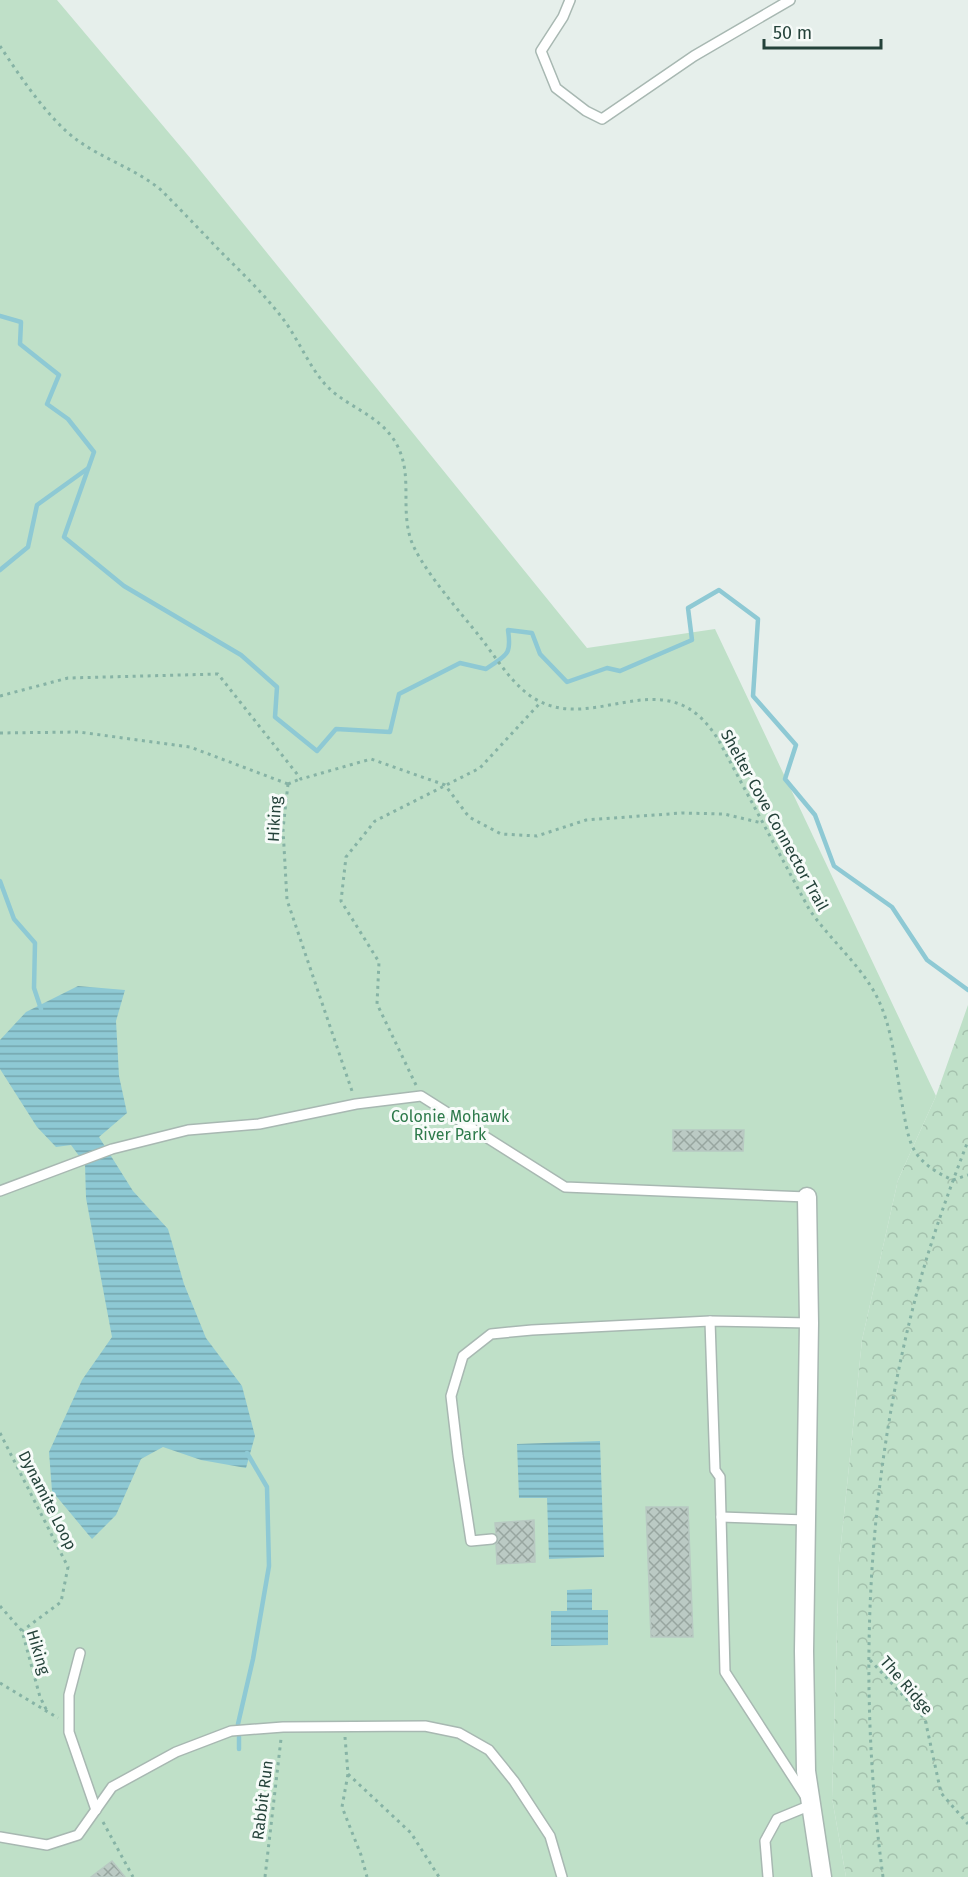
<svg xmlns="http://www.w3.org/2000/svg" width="968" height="1877" font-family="'Fira Sans',sans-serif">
	<defs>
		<pattern id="forest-crowns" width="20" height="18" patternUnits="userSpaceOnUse" patternTransform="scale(1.5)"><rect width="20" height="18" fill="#bfe0c8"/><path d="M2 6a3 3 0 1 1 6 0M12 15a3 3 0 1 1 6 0" fill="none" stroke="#a4c1ad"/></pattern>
		<pattern id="water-rules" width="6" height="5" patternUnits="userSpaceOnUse" patternTransform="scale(1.5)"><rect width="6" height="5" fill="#8ec9d4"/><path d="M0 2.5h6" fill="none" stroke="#74a5ad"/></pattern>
		<pattern id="building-cross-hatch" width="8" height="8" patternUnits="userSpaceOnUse" patternTransform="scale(1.5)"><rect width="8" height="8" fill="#bbcac4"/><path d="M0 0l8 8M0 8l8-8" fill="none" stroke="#98a6a0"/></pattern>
	</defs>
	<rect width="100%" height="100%" fill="#e6efeb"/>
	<path fill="url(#forest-crowns)" d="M968,1005V1877H846L832,1798L839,1563L862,1340L898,1180L936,1096Z"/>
	<path fill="#bfe0c8" d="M0,0H57L191,159L587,648L715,629L936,1096L898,1180L862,1340L839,1563L832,1798L846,1877H0Z"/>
	<g fill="url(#water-rules)">
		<path d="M78,986L125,990L116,1021L119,1076L127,1113L99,1137L133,1191L168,1229L184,1284L206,1338L242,1386L255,1436L246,1468L201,1460L163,1447L141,1459L116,1515L92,1539L52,1491L49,1452L82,1380L112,1337L86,1198L85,1164L71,1145L56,1147L37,1127L0,1069V1040L26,1012Z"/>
		<path d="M600,1441L604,1557L549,1559L547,1498H519L517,1444Z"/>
		<path d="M592,1589V1610H608V1645L551,1646V1611H567V1590Z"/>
	</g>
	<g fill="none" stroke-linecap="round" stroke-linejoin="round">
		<g stroke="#8ec9d4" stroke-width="4.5">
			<path d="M0,316L21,322L20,344L59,375L47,404L68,419L94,452L64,537L124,586L241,655L277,687L275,717L317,751L336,729L390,732L399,694L460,663L486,669C506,655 512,656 508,630L532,633L540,654L567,682L607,668L620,671L692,640L688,608L719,590L758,619L753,696L796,745L785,779L815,815L834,866L892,907L927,960L968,990"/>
			<path d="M0,570L28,547L37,505L87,469"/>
			<path d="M0,881L14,919L35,943L34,988L41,1009"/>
			<path d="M238,1724L253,1659L269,1566L267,1487L247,1453"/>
			<path d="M239,1737V1749"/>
		</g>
	</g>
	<g fill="url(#building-cross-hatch)" stroke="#b8c9c2" stroke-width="1.5">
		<path d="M673,1130H744L743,1151H673Z"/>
		<path d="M646,1507H688L693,1637H651Z"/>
		<path d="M534,1520L535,1562L497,1564L496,1544L499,1539L496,1534L495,1523Z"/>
		<path d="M112,1861L125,1877H91Z"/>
	</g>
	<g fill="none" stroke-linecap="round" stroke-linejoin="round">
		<defs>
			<g id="service">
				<path d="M570,0L563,17L541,51L556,88L586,111L602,119L694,56L790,0"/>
				<path d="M0,1191L112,1149L188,1130L259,1124L356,1104L421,1096L565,1187L807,1197"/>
				<path d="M721,1517L806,1520"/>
				<path d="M492,1539L471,1541L458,1456L451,1396L463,1356L491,1334L532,1330L710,1321"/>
				<path d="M80,1653L69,1695V1732L96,1810"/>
				<path d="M0,1837L47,1845L78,1835L112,1787L176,1752L231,1731L283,1727L425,1726L459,1733L489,1750L514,1781L550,1836L562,1877"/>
				<path d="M768,1877L765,1841L777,1819L811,1805L725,1672L720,1477L715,1470L710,1321L809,1323"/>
			</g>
			<path id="minor" d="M807,1197L809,1323L804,1651L806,1771L822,1877"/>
		</defs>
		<use href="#service" stroke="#a8b8b2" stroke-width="12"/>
		<use href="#minor" stroke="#a8b8b2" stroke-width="21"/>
		<g stroke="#86b3a5" stroke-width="3" stroke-dasharray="3 4.5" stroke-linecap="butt">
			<path d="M0,46C19,75 49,120 77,140C103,159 136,169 161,190C181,210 201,231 221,252C241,272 262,292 280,315C297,336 307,363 324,383C344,406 374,412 392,437C415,469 400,502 410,537C418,565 462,614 480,637C494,655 507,676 523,690C587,747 664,649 719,741L809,909C830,940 860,964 877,997C894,1031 896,1073 903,1109C906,1124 908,1141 916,1153C925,1166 939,1174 953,1180L968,1175"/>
			<path d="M0,696L68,678L218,674L301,779L371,759L445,785L469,817L501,834L537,836L586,820L682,813L724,814L762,823"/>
			<path d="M0,733L79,732L190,747L288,784"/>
			<path d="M288,784L283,829L287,900L353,1094"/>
			<path d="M288,784L300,779"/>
			<path d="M416,1085L377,1004L379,962L341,901L346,857L375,821L480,768L541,702"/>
			<path d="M0,1433L68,1567L61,1602L22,1631"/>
			<path d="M0,1606L22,1631L40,1697L47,1711"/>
			<path d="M870,1660L925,1719L941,1793L968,1824"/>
			<path d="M0,1683L58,1718"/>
			<path d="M345,1737L348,1774L342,1807L361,1855L367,1877"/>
			<path d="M348,1774L411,1833L439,1877"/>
			<path d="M103,1822L133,1877"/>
			<path d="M265,1877L281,1739"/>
			<path d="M883,1877C856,1676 867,1469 922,1274C935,1229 951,1185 968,1141"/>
		</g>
		<use href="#service" stroke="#fff" stroke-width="9"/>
		<use href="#minor" stroke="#fff" stroke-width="18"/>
	</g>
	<g text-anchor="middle" stroke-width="6" stroke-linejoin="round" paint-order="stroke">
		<g font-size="16" fill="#24423a" stroke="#f7fbf9">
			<text transform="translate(274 819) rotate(-87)" y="6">Hiking</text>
			<text transform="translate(775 820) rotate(61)" y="6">Shelter Cove Connector Trail</text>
			<text transform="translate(48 1500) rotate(63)" y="6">Dynamite Loop</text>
			<text transform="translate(39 1652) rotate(73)" y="6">Hiking</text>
			<text transform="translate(907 1685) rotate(49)" y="6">The Ridge</text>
			<text transform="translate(262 1800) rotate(-83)" y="6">Rabbit Run</text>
		</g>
		<g font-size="16" fill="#2d7a4b" stroke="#f7fbf9">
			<text x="450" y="1122">Colonie Mohawk<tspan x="450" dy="18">River Park</tspan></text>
		</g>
	</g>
	<path d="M764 39v9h117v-9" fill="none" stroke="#24423a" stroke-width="3"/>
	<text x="773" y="39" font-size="18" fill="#24423a" stroke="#f7fbf9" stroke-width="4.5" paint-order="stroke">50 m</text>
</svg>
